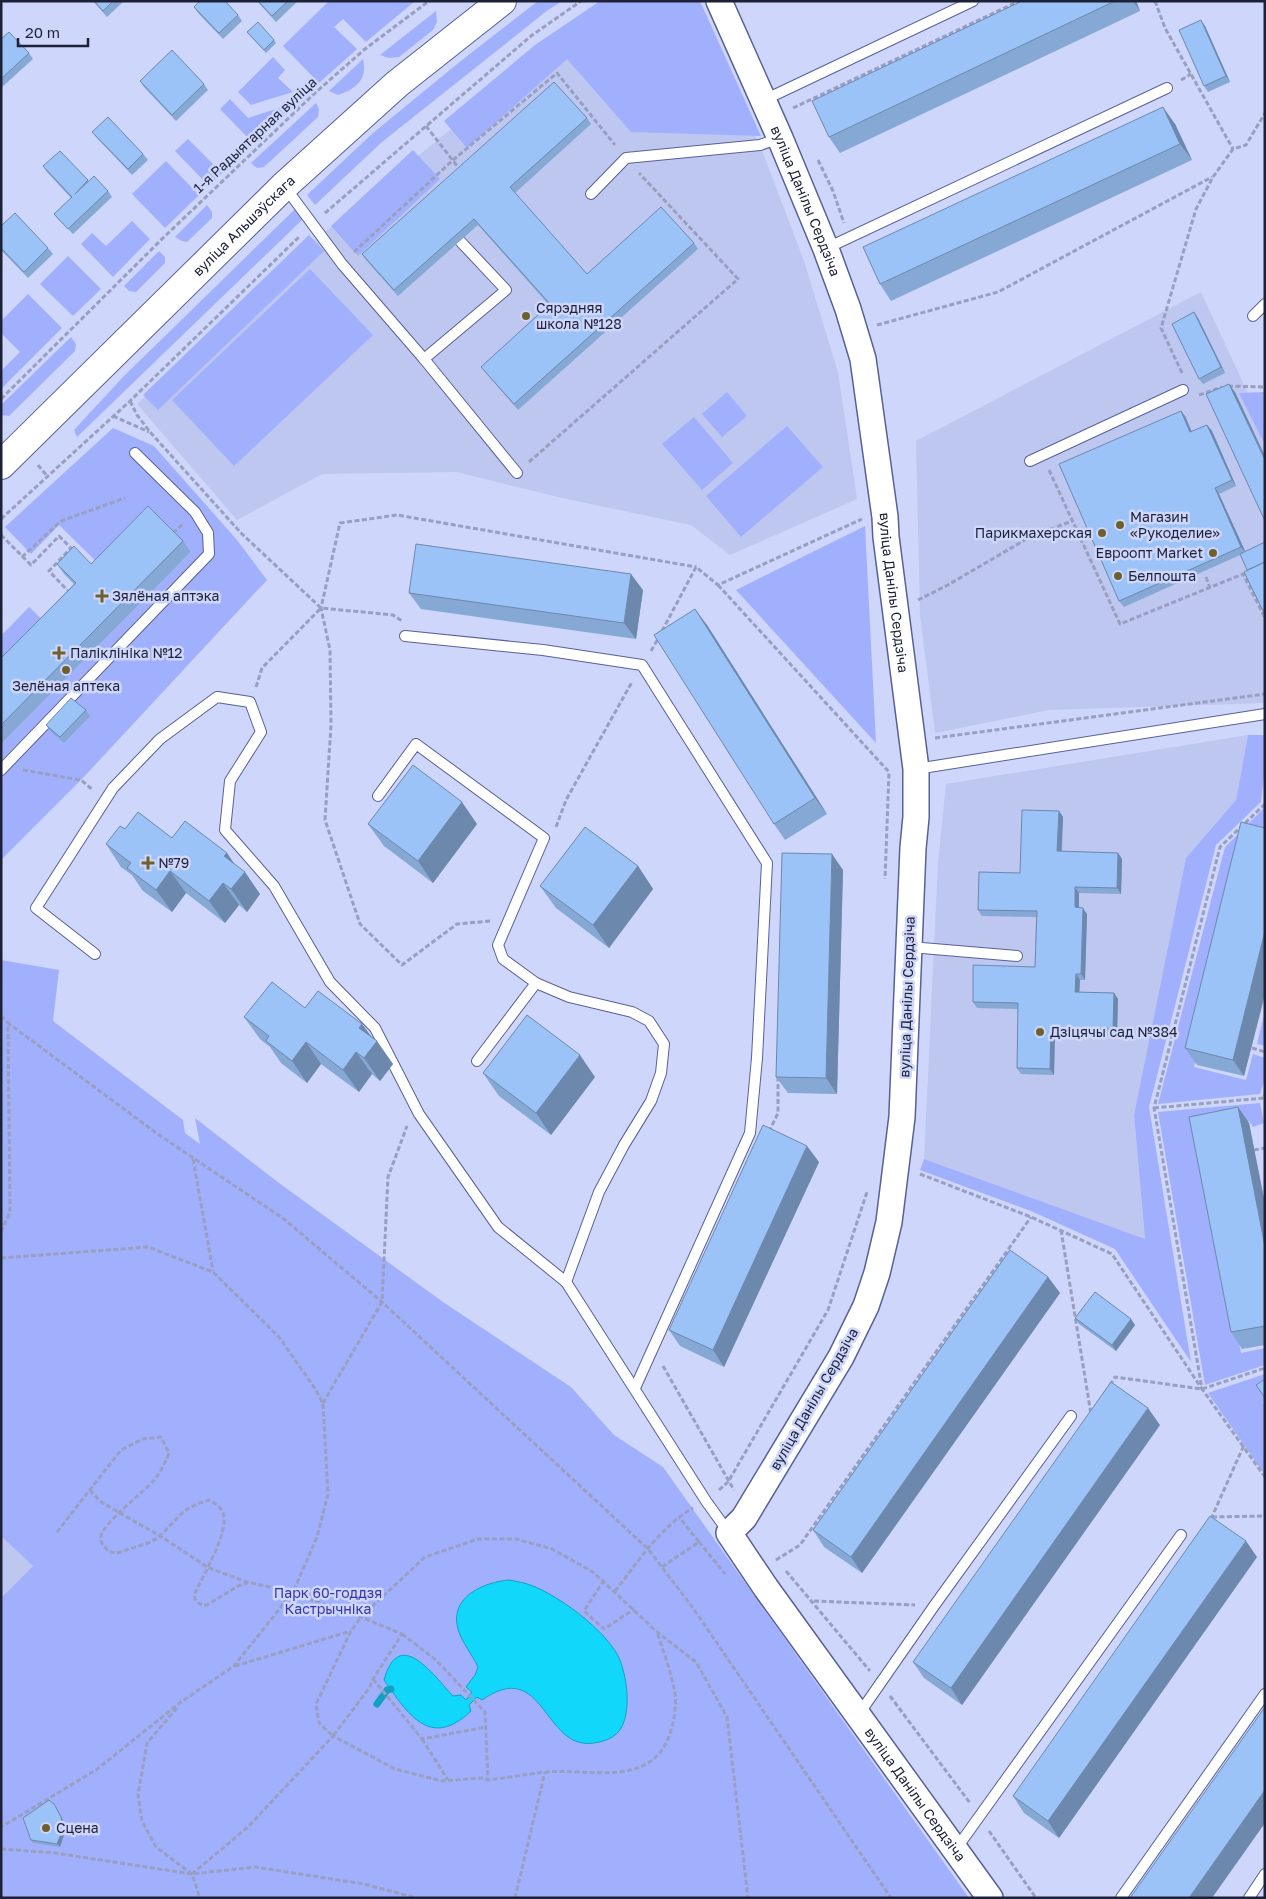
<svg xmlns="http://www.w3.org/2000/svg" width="1266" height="1899" font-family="'Golos Text',sans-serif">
	<rect width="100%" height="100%" fill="#ced6fb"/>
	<g fill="#bec7ef">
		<path d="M608,1L739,107L760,145L804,261L838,372L857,499L730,555L691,525L571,500L456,472L322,474L237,520L137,404L321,235Z"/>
		<path d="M1201,292L1265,430V703L1049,710L935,733L920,615L916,441Z"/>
		<path d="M1248,735L1236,800L1186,858L1134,1115L1145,1240L924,1159L938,863L946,784Z"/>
		<path d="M1,1536L33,1566L1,1598Z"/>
	</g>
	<g fill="#a1b0fd">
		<path d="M329,1H415L366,42L343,19L334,27L357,49L319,83L283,46Z"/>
		<path d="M538,1H562L548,10L382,142L315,205L307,195L373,133L462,60Z"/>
		<path d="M600,1H700L761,136L631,132L567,59L467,148L444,121L535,45Z"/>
		<path d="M436,11L437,22L433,30L399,57L389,58L380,55Z"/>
		<path d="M273,57L285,70L278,78L293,92L251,105L238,92Z"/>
		<path d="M363,59C368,79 356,89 338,95L329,91Z"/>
		<path d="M230,99L248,118L298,102L253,143L220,109Z"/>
		<path d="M316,103L319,109L318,117L264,167L257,168L251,163Z"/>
		<path d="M188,139L222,173L209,186L175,151Z"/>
		<path d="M413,150L440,179L358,256L331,226Z"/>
		<path d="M166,161L199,195L165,228L132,194Z"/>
		<path d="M207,205L212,212V218L187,242L182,241L175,237Z"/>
		<path d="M294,210H299L304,218L77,437L74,430L123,377Z"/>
		<path d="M132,221L150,239L113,277L81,244L92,233L106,246Z"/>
		<path d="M309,235L324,251L158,410L143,395Z"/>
		<path d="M159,251L165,257V263L136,292L129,291L124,286Z"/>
		<path d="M68,256L101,289L73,316L40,284Z"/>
		<path d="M310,269L373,335L234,466L172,400Z"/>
		<path d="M28,294L62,328L1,389V371L20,352L1,333V321Z"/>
		<path d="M71,337L76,344L75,351L9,416L1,415V405Z"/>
		<path d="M727,392L747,416L722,437L702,414Z"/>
		<path d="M1265,392V445L1239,393Z"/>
		<path d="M694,417L733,463L702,490L662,444Z"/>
		<path d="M787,426L823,467L741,537L706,496Z"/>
		<path d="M113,428L154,446L237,540L267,580L81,780L1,860V744L191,552L105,570L59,525L31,554L5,527Z"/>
		<path d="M865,526L876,743L736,590Z"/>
		<path d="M29,607L51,628L1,678V636Z"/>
		<path d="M1248,735H1265V766L1261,802L1216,845L1149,1107L1191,1362L1115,1249L1031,1211L920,1170L924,1159L1145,1239L1134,1115L1186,858L1236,800Z"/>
		<path d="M1265,807V839L1251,836L1194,1067L1246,1080L1253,1054L1265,1058V1078L1260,1094L1158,1104L1225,847Z"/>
		<path d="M1,960L59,970L53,1021L183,1120L185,1133L200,1144L195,1118L279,1183L443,1302L571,1387L614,1435L663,1467L969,1898H1V1598L33,1566L1,1536Z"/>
		<path d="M1265,1011V1046L1257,1044Z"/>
		<path d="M1260,1103L1264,1123L1253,1127L1249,1121L1198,1131L1241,1353L1265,1348V1365L1205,1385L1158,1112Z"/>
		<path d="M1265,1374V1400L1263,1402L1265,1405V1475L1208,1393Z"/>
	</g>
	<path fill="#11d7fa" stroke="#15a0c0" d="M509,1580C514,1581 520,1582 524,1583C554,1591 608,1631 620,1660C625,1674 628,1690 627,1705C626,1716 624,1728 615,1735C609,1740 601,1742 594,1743C543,1751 545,1656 482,1700L477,1697L469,1705L471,1711C430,1750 408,1714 384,1680C399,1625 434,1676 453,1696L461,1695L466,1700L472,1692L466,1687L475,1675L478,1667C472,1654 462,1643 458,1629C449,1597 484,1582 509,1580Z"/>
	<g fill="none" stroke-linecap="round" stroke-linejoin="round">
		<path stroke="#15a0c0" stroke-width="7" d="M377,1704L387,1690L391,1689"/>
		<defs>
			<g id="service">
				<path d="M764,100L973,1"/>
				<path d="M285,187L342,264L424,359L517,473"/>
				<path d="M591,194L626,158L760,145L780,138"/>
				<path d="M827,248L1167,88"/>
				<path d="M1253,316L1265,304"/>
				<path d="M424,359L506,290L460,241"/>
				<path d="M1030,461L1183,390"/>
				<path d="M405,636L543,650L642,665L767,863L757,1058L750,1133L635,1388"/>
				<path d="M916,769L1265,714"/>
				<path d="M1,770L209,554L208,533L195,512L135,453"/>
				<path d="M378,796L416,744L544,838L498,945L503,959L536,983L569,997L632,1012L649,1021L664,1044L661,1073L651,1101L624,1145L599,1192L566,1282"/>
				<path d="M910,947L1017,956"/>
				<path d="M95,954L36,908L113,788L160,739L217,697L250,702L261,732L230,781L225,830L274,886L330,982L375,1028L419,1114L498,1227L566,1282L706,1501L729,1533"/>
				<path d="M477,1061L536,983"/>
				<path d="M859,1714L934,1606L1071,1416"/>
				<path d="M956,1849L1181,1535"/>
				<path d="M1121,1898L1265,1694"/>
				<path d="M1249,1898L1265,1874"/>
			</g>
			<g id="tertiary">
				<path id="s1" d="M719,1L780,138L826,249L848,309L863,359L885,517L886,537L916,769V817L913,848L902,1117L889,1222L877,1273L866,1306L841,1357L744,1518L729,1533L766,1588L990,1898"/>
			</g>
			<g id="secondary">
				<path id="s2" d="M1,465L284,186L397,84L502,1"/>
			</g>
		</defs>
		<use href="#service" stroke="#576196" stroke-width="12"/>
		<use href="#tertiary" stroke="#576196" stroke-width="28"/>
		<use href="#secondary" stroke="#576196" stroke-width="30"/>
		<g stroke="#989fc0" stroke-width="3" stroke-dasharray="5 2.5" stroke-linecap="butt">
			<path d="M1155,1L1165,28L1233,149"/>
			<path d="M1181,80L1191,74"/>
			<path d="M793,108L1019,1"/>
			<path d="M426,126L461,171"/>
			<path d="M818,160L833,191L844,223"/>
			<path d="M325,213L531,36L581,1"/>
			<path d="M354,252L453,160L557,73L615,145"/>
			<path d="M877,325L998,292L1212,177"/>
			<path d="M1182,373L1161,328L1196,209L1213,177L1233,149L1246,145L1265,113"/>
			<path d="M1228,386L1265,387"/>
			<path d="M1199,395L1222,387"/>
			<path d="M1,399L162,239L316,92L365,49L429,1"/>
			<path d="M130,401L137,415L150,432L241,533L321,608L393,615L402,621"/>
			<path d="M113,416L149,432"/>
			<path d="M529,462L738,279L639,173"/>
			<path d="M38,465L47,476"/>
			<path d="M1049,470L1120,624L1243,574L1265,618"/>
			<path d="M1,519L130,401L300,236"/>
			<path d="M173,533L183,524"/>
			<path d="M1,535L31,565L59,536L71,548L49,571L70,593"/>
			<path d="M22,557L61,521L125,498"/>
			<path d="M1206,577L1210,588"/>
			<path d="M718,585L889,772L885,879"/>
			<path d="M918,600L946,586L1030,537L1072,521"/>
			<path d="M662,631L696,567L718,585L862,519"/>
			<path d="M651,651L659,637"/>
			<path d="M256,687L262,668L321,608"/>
			<path d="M935,738L1265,694"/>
			<path d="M23,770L81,780L93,790"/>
			<path d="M1265,804L1220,847L1154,1108L1202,1389L1265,1477"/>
			<path d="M556,827L566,800L632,682"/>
			<path d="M490,921L457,924L402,965L360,924L325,820L331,725L330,650L321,608L340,523L397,515L696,567"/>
			<path d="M1,1016L8,1023"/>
			<path d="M1252,1048L1265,1052"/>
			<path d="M1154,1108L1264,1098L1265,1094"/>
			<path d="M769,1132L778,1113V1075"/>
			<path d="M1254,1150L1265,1148"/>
			<path d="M193,1159L213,1271"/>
			<path d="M920,1174L1031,1217L1112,1254L1202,1389"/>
			<path d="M1061,1230L1091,1414"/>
			<path d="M1,1232L10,1212L8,1023L159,1135L284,1219L382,1302L648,1549L693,1608L891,1898"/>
			<path d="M1,1258L148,1247L213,1272L279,1337L316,1390L323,1404L328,1494L317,1537L293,1592L234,1666L181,1702L96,1770L1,1827"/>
			<path d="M663,1366L734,1490"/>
			<path d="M1110,1385L1115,1377L1202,1389L1265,1368"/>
			<path d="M323,1403L382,1302L388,1177L407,1126"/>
			<path d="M90,1490L101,1502L160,1536L209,1568L247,1582L293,1592L303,1597L361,1617L402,1634L373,1679L370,1687L333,1736L319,1723L316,1704L351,1631L361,1617L425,1557L478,1539H516L552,1549L593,1572L657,1632L696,1662L727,1717L748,1898"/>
			<path d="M719,1490L728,1482L828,1310L867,1192"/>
			<path d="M1212,1517L1265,1516"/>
			<path d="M1211,1519L1244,1445"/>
			<path d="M57,1532L121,1450L143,1439L161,1437L169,1453C165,1463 161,1472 154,1480C143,1493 104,1522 101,1536C99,1542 105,1547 109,1552L117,1553L151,1542L160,1536L184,1511L197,1504L209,1500C215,1503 220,1506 223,1513C230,1532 202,1577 194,1595C195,1602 199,1605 207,1605L238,1586L247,1583"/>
			<path d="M699,1542L725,1574"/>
			<path d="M776,1560L800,1545L1031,1217"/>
			<path d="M662,1567L699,1542L679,1517"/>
			<path d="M786,1571L870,1671"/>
			<path d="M604,1580L584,1611L604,1629L634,1609"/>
			<path d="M615,1591C638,1562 660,1527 693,1508"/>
			<path d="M814,1601L915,1605"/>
			<path d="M402,1634L436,1660L485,1712L488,1780"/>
			<path d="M235,1666L351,1631"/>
			<path d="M373,1679L422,1739L486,1727"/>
			<path d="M890,1696L970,1803"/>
			<path d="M177,1708L147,1743L138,1795L142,1821L156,1847L192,1874L200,1898"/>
			<path d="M422,1739L448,1780"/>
			<path d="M989,1831L1036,1898"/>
			<path d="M1,1849L55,1853L192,1874L255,1867L364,1884L417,1898"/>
			<path d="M192,1874L248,1827L333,1736L395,1769L442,1781L483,1778L488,1780C507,1778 526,1774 545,1772C587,1768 647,1788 668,1739C673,1726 677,1708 675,1694C672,1674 663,1651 657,1632"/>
			<path d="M515,1898L545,1772"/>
		</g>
		<use href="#service" stroke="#fff" stroke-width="10"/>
		<use href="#tertiary" stroke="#fff" stroke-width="25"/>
		<use href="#secondary" stroke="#fff" stroke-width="28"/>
	</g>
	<g fill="#86a8d4">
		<path d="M93,1H124L107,17Z"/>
		<path d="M257,1H298L276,22Z"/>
		<path d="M1022,1H1136L1140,11L840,153L829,137Z"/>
		<path d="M194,7L238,15L242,21L223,39L198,13Z"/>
		<path d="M1205,26L1230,82L1208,92L1204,86Z"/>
		<path d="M247,32L274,40L276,43L266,53Z"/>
		<path d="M1,39L29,53L33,59L1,88Z"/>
		<path d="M140,81L204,84L208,90L176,121L144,87Z"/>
		<path d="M587,118L591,124L515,193L587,274L694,243L698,249L518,410L485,372L481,367L549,305L478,225L398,296L366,260L362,254Z"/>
		<path d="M1175,124L1192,160L891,301L880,284Z"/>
		<path d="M92,132L143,154L148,160L132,175L97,138Z"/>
		<path d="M43,166L88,181L108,191L112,197L73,234L58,219L54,214L71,198L47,172Z"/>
		<path d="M1,226L48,248L53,254L28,278L1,250Z"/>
		<path d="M1194,312L1198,318L1225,373L1203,384L1199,379Z"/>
		<path d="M1181,411L1185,416L1192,432L1207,425L1212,431L1236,486L1219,494L1245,551L1240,555L1124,607L1119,601Z"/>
		<path d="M183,541L191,552L1,744V658L74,584L65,575L57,564H91Z"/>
		<path d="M643,590L636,639L421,609L409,593Z"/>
		<path d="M707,625L827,814L785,840L774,824Z"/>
		<path d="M86,710L90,716L64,743L50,731L46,725Z"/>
		<path d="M1059,811L1063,817L1062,851L1118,853L1122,859L1121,894L1079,893V908L1087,914L1085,980H1080L1079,992L1114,993L1118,999L1117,1035L1055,1033L1054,1075L1021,1074L1017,1068L1018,1009L977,1008L973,1002L1035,967L1036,917L982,916L978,910L1020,873Z"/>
		<path d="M368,824H477L433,883L384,846Z"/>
		<path d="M1265,828V994L1244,1076L1197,1065L1185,1048Z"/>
		<path d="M125,829L172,838L227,853L234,864L260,894L247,912L239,905L225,923L186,893L172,912L143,891L132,875L121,867L106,844Z"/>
		<path d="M638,866L653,889L609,948L556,908L540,886Z"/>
		<path d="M843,870L837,1094L788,1093L776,1077Z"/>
		<path d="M305,1008L362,1024L371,1037L393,1064L380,1081L372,1074L359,1092L321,1064L307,1083L281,1063L270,1047L260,1039L244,1017Z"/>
		<path d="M483,1073L595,1077L551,1135L499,1096Z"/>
		<path d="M1238,1107L1249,1123L1265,1204V1345L1242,1349L1231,1332Z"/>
		<path d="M819,1162L724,1367L680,1346L669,1330Z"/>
		<path d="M1048,1277L1060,1293L862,1573L824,1547L813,1530Z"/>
		<path d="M1075,1318L1135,1325L1116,1351L1079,1324Z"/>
		<path d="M1160,1425L962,1705L924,1678L913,1662Z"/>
		<path d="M1257,1557L1059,1838L1024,1813L1013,1796Z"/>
		<path d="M56,1807L63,1820L65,1832L60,1847L33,1843L31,1840Z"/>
	</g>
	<g fill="#6d88ad">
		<path d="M1133,1H1136L1140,11Z"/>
		<path d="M1201,20L1205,26L1230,82L1226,76Z"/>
		<path d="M1163,107L1175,124L1192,160L1180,144Z"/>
		<path d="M1194,312L1198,318L1225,373L1221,367Z"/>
		<path d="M1229,384L1235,392L1265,456V460Z"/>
		<path d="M1181,411L1185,416L1194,438L1190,432Z"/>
		<path d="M1207,425L1212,431L1236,486L1232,480Z"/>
		<path d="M1215,488L1219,494L1246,553L1241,547Z"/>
		<path d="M631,574L643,590L636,639L624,623Z"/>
		<path d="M695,609L707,625L827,814L815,798Z"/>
		<path d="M462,802L477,824L433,883L418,861Z"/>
		<path d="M1059,811L1063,817L1061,857L1057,851Z"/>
		<path d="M227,853L242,875L245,872L260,894L247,912L231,889L224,856Z"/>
		<path d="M1118,853L1122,859L1121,894L1117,888Z"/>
		<path d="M832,854L843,870L837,1094L826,1078Z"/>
		<path d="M638,866L653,889L609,948L593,925Z"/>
		<path d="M170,871L186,893L172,912L156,890Z"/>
		<path d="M223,883L239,905L225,923L209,901Z"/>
		<path d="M1075,887L1079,893V913L1075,907Z"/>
		<path d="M1083,908L1087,914L1085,980L1081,974Z"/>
		<path d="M1265,931V994L1244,1076L1233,1060Z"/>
		<path d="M1076,974L1080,980L1079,998L1075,992Z"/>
		<path d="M1114,993L1118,999L1117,1035L1113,1029Z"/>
		<path d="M362,1024L376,1043L377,1041L393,1064L380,1081L364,1058L359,1028Z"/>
		<path d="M1051,1027L1055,1033L1054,1075L1050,1069Z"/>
		<path d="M306,1042L321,1064L307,1083L292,1061Z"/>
		<path d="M356,1052L372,1074L359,1092L343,1070Z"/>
		<path d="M580,1055L595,1077L551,1135L536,1113Z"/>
		<path d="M1238,1107L1249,1123L1265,1204V1247Z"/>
		<path d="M807,1146L819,1162L724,1367L713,1350Z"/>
		<path d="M1048,1277L1060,1293L862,1573L851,1557Z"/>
		<path d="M1131,1319L1135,1325L1116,1351L1112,1345Z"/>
		<path d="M1148,1408L1160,1425L962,1705L951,1688Z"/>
		<path d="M1246,1541L1257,1557L1059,1838L1048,1821Z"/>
		<path d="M1265,1790V1823L1212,1898H1189Z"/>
		<path d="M56,1807L63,1820L65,1832L60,1847L57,1844Z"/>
	</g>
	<g fill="#9cc3f7" stroke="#6d88ad">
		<path d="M94,1H113L103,11Z"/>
		<path d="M200,1H225L238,15L219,33L194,7Z"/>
		<path d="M258,1H288L272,16Z"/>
		<path d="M1022,1H1115L829,137L812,101Z"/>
		<path d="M1201,20L1226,76L1204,86L1179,30Z"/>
		<path d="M258,22L274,40L264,50L247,32Z"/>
		<path d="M9,32L29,53L1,79V39Z"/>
		<path d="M172,50L204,84L172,115L140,81Z"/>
		<path d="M554,82L587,118L510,187L587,274L661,207L694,243L514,404L481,367L550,304L474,219L394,290L362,254Z"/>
		<path d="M1163,107L1180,144L880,284L863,247Z"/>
		<path d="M108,117L143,154L128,169L92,132Z"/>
		<path d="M60,151L88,180L75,194L94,176L108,191L68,229L54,214L72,197L43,166Z"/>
		<path d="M15,213L48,248L24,272L1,248V226Z"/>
		<path d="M1194,312L1221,367L1199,379L1172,324Z"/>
		<path d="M1229,384L1265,460V521L1206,394Z"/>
		<path d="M1181,411L1190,432L1207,425L1232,480L1215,488L1241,547L1119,601L1059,464Z"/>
		<path d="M148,506L183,541L1,725V658L76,583L57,564L74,546L91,564Z"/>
		<path d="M1265,542V562L1247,570L1240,554Z"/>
		<path d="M416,544L631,574L624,623L409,593Z"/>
		<path d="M1265,562V615L1244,572Z"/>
		<path d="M695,609L815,798L774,824L654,635Z"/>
		<path d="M71,698L86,710L60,737L46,725Z"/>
		<path d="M413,765L462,802L418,861L368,824Z"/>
		<path d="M1022,810L1059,811L1057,851L1118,853L1117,888L1075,887V907L1083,908L1081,974H1076L1075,992L1114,993L1113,1029L1051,1027L1050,1069L1017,1068L1018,1003L973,1002V965L1035,967L1037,911L978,910L979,872L1020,873Z"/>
		<path d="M138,812L172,838L185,821L227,853L224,856L245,872L231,889L223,883L209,901L170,871L156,890L127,868L131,863L106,844L120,826L125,829Z"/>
		<path d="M1241,822L1265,828V931L1233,1060L1185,1048Z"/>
		<path d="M585,827L638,866L593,925L540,886Z"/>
		<path d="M782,853L832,854L826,1078L776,1077Z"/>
		<path d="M272,982L305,1008L318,991L362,1024L359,1028L377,1041L364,1058L356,1052L343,1070L306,1042L292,1061L266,1041L269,1036L244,1017Z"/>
		<path d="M527,1015L580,1055L536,1113L483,1073Z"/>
		<path d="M1238,1107L1265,1247V1326L1231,1332L1189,1117Z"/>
		<path d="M763,1125L807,1146L713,1350L669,1330Z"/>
		<path d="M1010,1250L1048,1277L851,1557L813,1530Z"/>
		<path d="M1095,1292L1131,1319L1112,1345L1075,1318Z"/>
		<path d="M1265,1379V1398L1256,1385Z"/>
		<path d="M1111,1382L1148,1408L951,1688L913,1662Z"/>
		<path d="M1210,1516L1246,1541L1048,1821L1013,1796Z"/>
		<path d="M1265,1707V1790L1189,1898H1130Z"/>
		<path d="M49,1800L54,1804L61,1817L63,1829L57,1844L31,1840L23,1818Z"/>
	</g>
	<g fill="#6d602d" stroke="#ced6fb" stroke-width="2">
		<circle cx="526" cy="316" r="5"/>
		<circle cx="1120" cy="525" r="5"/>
		<circle cx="1102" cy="533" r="5"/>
		<circle cx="1213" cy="553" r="5"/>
		<circle cx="1118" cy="576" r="5"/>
		<path d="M99.5 588.5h5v5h5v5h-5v5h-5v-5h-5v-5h5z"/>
		<path d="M56.5 645.5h5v5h5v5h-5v5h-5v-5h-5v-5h5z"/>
		<circle cx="66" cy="670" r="5"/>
		<path d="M145.5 855.5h5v5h5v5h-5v5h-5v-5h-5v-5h5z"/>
		<circle cx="1040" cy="1032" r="5"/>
		<circle cx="46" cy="1828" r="5"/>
	</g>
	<g text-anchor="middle" stroke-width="5" stroke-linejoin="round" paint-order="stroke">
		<g font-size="14" fill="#1d2138" stroke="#ced6fb">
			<text transform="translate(255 135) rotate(-43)" y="5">1-я Радыятарная вуліца</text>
			<text dy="5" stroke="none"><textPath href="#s1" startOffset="218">вуліца Данілы Сердзіча</textPath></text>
			<text dy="5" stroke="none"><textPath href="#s2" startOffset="341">вуліца Альшэўскага</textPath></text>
			<text dy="5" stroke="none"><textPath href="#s1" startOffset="622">вуліца Данілы Сердзіча</textPath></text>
			<text transform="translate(907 997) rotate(-88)" y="5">вуліца Данілы Сердзіча</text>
			<text transform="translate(814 1399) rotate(-60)" y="5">вуліца Данілы Сердзіча</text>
			<text dy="5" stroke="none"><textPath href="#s1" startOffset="1928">вуліца Данілы Сердзіча</textPath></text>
		</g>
		<g font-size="14" fill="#1d2138" stroke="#ced6fb" text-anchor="start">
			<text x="536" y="313">Сярэдняя<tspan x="536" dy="16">школа №128</tspan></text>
			<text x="1130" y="522">Магазин<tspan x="1130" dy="16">«Рукоделие»</tspan></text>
			<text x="1092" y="538" text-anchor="end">Парикмахерская</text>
			<text x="1203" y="558" text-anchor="end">Евроопт Market</text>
			<text x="1128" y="581">Белпошта</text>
			<text x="112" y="601">Зялёная аптэка</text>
			<text x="70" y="658">Паліклініка №12</text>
			<text x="66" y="691" text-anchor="middle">Зелёная аптека</text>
			<text x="158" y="868">№79</text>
			<text x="1050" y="1037">Дзіцячы сад №384</text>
			<text x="56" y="1833">Сцена</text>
		</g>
		<g font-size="14" fill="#3536a4" stroke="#ced6fb">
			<text x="328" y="1598">Парк 60-годдзя<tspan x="328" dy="16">Кастрычніка</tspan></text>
		</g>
	</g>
	<rect width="1266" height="1899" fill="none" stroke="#1d2138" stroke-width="5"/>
	<path d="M18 38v8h70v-8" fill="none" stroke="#1d2138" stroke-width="2.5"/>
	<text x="25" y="38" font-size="15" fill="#1d2138" stroke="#ced6fb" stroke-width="4" paint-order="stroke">20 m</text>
</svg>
